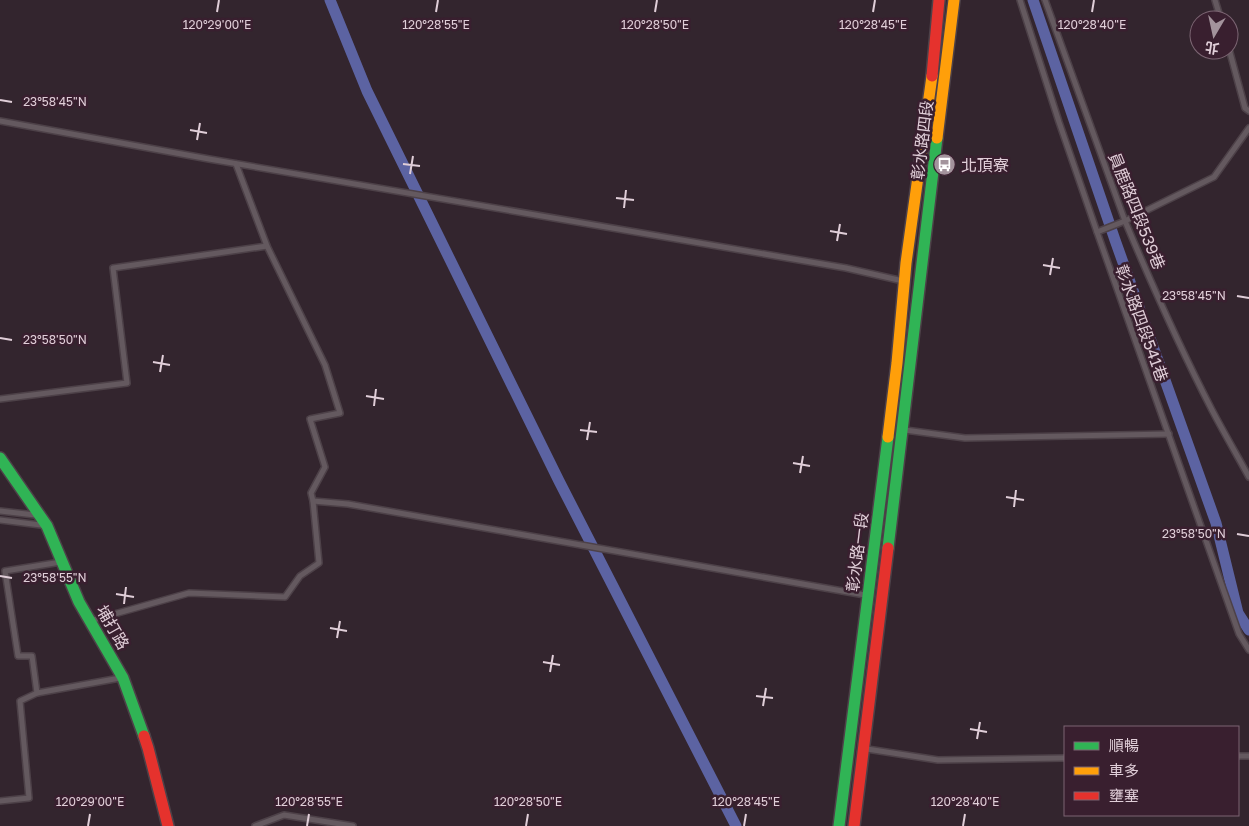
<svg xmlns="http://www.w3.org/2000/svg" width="1249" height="826" font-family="'Golos Text','Noto Sans TC',sans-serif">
	<rect width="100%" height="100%" fill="#33252e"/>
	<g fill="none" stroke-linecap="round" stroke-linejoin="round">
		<g stroke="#5c63a2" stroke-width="11">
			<path d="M330,0L367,91L559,481L736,826"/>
			<path d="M1033,0L1115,240L1216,523L1238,613L1249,630"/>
		</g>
		<defs>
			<g id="lane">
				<path d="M1020,0L1059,122L1097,232L1239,634L1249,650"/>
				<path d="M1045,0L1125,221C1152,285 1180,348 1212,410C1224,433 1237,455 1249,477"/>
				<path d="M1215,0L1221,20"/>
				<path d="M1229,49L1245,108L1249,111"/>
				<path d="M0,121L209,159L846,268L903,281"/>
				<path d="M1097,232L1125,221L1214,177L1249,128"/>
				<path d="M0,399L127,383L113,268L267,246"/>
				<path d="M905,430L965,438L1169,434"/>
				<path d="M313,501L348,504L865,595"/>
				<path d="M0,511L35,515"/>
				<path d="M0,520L41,525"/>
				<path d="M93,620L189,593L285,597L300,576L319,563L313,501L311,493L325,467L310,419L340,413L325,365L267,246L236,164"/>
				<path d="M37,693L32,656H18L5,571L61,562"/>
				<path d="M867,749L938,760L1065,758"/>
				<path d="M1238,756H1249"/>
				<path d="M0,801L29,798L20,701L37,693L120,678"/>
				<path d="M255,826L284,815L353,826"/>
			</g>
			<g id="fast">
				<path d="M0,458L47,526L79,602L123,678L144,736"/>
				<path d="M888,548L937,138"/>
				<path d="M839,826L888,437"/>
			</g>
			<g id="slow">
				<path d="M937,138L954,0"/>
				<path d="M888,437L897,363L906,263L932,76"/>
			</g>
			<g id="jam">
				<path d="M932,76L939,0"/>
				<path d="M144,736L148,748L168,826"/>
				<path d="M854,826L888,548"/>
			</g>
		</defs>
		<use href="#lane" stroke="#4d4148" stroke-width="8"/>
		<use href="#fast" stroke="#4d4148" stroke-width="14"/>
		<use href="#slow" stroke="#4d4148" stroke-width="14"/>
		<use href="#jam" stroke="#4d4148" stroke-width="14"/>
		<use href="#lane" stroke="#64595f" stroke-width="5"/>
		<use href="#fast" stroke="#30b455" stroke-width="11"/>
		<use href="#slow" stroke="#ff9f0a" stroke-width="11"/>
		<use href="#jam" stroke="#e5322d" stroke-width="11"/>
	</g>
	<path fill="none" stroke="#e0ced8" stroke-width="2" d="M217,12L219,0M436,12L438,0M655,12L657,0M873,12L875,0M1092,12L1094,0M0,100L12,102M190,130L207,133M197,140L200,123M403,164L420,166M410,174L413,156M616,198L634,200M624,208L626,190M830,231L847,234M837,241L840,224M1043,265L1060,268M1050,275L1053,258M1237,296L1249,298M0,338L12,340M153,362L170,365M160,372L163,355M366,396L384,399M374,406L376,389M580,430L597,432M587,440L590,422M793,463L810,466M800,473L803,456M1006,497L1024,500M1014,507L1016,490M1237,534L1249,536M0,576L12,578M116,594L134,597M124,604L126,587M330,628L347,631M337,638L340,621M543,662L560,665M550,672L553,655M756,696L773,698M763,706L766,688M970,729L987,732M977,739L980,722M88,826L90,814M307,826L309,814M526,826L528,814M744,826L746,814M963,826L965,814"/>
	<defs>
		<symbol id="bus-disc" viewBox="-11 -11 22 22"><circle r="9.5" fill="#a3939c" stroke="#391f2f"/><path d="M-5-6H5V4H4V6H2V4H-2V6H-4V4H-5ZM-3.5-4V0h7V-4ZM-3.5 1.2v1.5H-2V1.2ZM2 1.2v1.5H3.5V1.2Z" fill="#fff"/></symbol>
	</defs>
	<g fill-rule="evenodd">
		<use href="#bus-disc" x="932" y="152" width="25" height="25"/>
	</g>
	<g text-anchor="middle" stroke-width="5" stroke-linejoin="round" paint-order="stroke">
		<g font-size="16" fill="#e0ced8" stroke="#391f2f">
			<text transform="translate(922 140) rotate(-83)" y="6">彰水路四段</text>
			<text transform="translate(1137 211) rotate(68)" y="6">員鹿路四段539巷</text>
			<text transform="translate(1142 323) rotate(70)" y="6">彰水路四段541巷</text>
			<text transform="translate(857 552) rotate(-83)" y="6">彰水路一段</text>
			<text transform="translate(113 627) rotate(60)" y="6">埔打路</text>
		</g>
		<g font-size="16" fill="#e0ced8" stroke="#391f2f" text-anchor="start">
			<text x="961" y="171">北頂寮</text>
		</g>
	</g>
	<g font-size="12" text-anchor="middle" fill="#e0ced8" stroke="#391f2f" stroke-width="5" stroke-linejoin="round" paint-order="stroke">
		<text x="217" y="29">120°29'00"E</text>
		<text x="436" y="29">120°28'55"E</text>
		<text x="655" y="29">120°28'50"E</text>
		<text x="873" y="29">120°28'45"E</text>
		<text x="1092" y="29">120°28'40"E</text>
		<text x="55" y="106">23°58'45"N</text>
		<text x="1194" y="300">23°58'45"N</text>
		<text x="55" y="344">23°58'50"N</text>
		<text x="1194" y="538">23°58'50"N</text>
		<text x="55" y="582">23°58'55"N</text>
		<text x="90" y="806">120°29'00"E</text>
		<text x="309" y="806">120°28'55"E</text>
		<text x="528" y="806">120°28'50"E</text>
		<text x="746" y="806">120°28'45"E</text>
		<text x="965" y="806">120°28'40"E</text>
	</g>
	<rect x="1064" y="726" width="175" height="90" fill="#391f2f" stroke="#7c6573"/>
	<rect x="1074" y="742" width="25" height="8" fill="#30b455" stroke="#7c6573"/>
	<text x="1109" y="751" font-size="15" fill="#e0ced8">順暢</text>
	<rect x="1074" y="767" width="25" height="8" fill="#ff9f0a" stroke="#7c6573"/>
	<text x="1109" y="776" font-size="15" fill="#e0ced8">車多</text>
	<rect x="1074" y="792" width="25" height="8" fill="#e5322d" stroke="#7c6573"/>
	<text x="1109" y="801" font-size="15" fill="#e0ced8">壅塞</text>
	<g transform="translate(1214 35) rotate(189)"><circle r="24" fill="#391f2f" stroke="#7c6573"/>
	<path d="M0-4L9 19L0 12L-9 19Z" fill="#a3939c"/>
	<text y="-8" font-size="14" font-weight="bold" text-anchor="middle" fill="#e0ced8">北</text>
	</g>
</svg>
